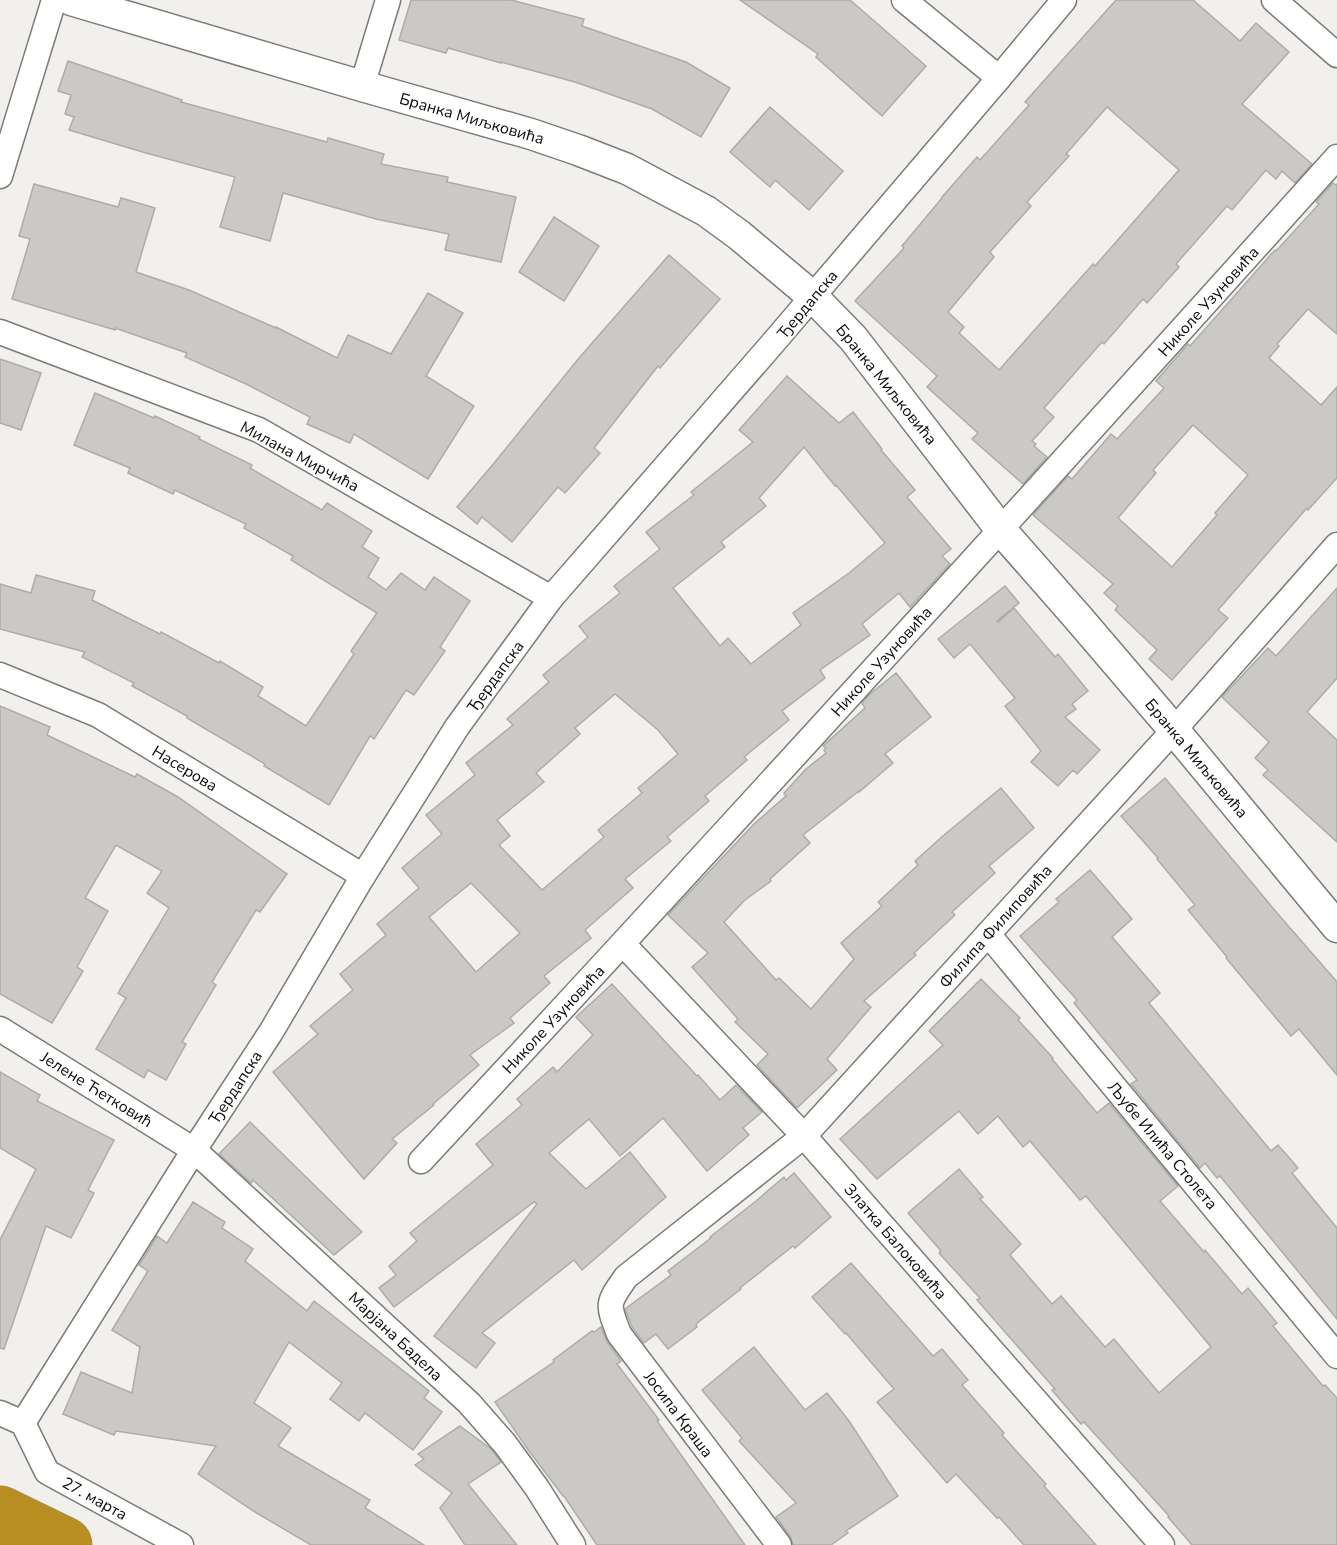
<svg xmlns="http://www.w3.org/2000/svg" width="1337" height="1545" font-family="'Nunito Sans',sans-serif">
	<rect width="100%" height="100%" fill="#f2f0ec"/>
	<g fill="none" stroke-linecap="round" stroke-linejoin="round">
		<path stroke="#b88d21" stroke-width="57" d="M0,1514L64,1545"/>
	</g>
	<g fill="#cac9c5" stroke="#adaca8" stroke-width="1.5" fill-rule="evenodd">
		<path d="M411,0H511L584,19L582,26L686,62L730,88L701,137L652,109L575,82L501,62V63L448,48L446,53L399,40Z"/>
		<path d="M740,0H850L926,66L882,116L816,57L818,54Z"/>
		<path d="M1116,0H1193L1240,41L1256,23L1289,52L1242,104L1312,164L1295,183L1282,171L1276,179L1266,170L1232,210L1227,206L1176,264L1179,267L1147,303L1143,299L1104,344L1102,342L1044,408L1054,417L1032,441L1036,444L1034,446L1047,457L1023,484L972,439L978,433L927,387L937,376L855,301L904,248L902,246L942,198V197L977,157L980,160L1029,105L1025,102ZM1107,107L1179,170L1095,266L1093,264L999,370L959,333L964,327L948,312L994,257L990,252L1031,206L1027,202L1069,156L1066,154Z"/>
		<path d="M68,61L182,100L181,102L327,142L328,138L384,154L381,164L448,177L447,182L516,197L501,262L445,250L449,234L376,219L283,193L270,241L220,227L235,177L146,153L69,130L74,117L65,114L71,95L58,91Z"/>
		<path d="M770,107L843,171L809,210L775,180L770,187L730,152Z"/>
		<path d="M1333,183L1336,185L1337,184V334L1308,309L1277,344L1279,346L1269,358L1321,405L1337,387V478L1308,510L1307,508L1218,610L1228,618L1172,680L1149,659L1157,650L1115,610L1118,606L1104,593L1113,584L1033,515L1068,476L1072,479L1111,434L1117,439L1164,388L1156,381L1188,344L1190,346L1275,250L1276,251L1319,204L1316,202ZM1193,425L1248,475L1215,513L1217,515L1172,567L1118,518L1156,473L1153,470Z"/>
		<path d="M34,184L118,207L121,198L155,208L136,272L189,290L276,328V327L337,358L348,335L391,354L428,293L463,313L426,376L474,406L428,479L354,434L350,443L307,424L310,417L246,384L185,357L187,353L115,328V330L12,299L30,239L19,236Z"/>
		<path d="M554,217L599,246L564,301L519,272Z"/>
		<path d="M669,255L720,299L660,368L658,366L594,448L600,453L565,493L558,487L512,542L482,517L477,524L457,507L495,462L579,358Z"/>
		<path d="M0,359L41,373L21,430L0,423Z"/>
		<path d="M787,376L839,423L853,412L882,449L881,450L915,490L907,497L951,549L942,556L950,564L910,607L899,593L862,624L870,635L820,670L825,678L782,711L789,720L744,757L747,760L705,796L709,801L667,837L671,841L625,879L633,888L585,930L591,938L544,976L550,983L510,1018L514,1023L470,1055L479,1065L433,1104L434,1105L392,1139L397,1143L364,1179L273,1072L318,1034L310,1026L353,990L340,974L386,935L377,924L419,888L402,868L442,834L426,815L475,775L466,763L513,725L507,719L549,682L543,675L588,637L579,626L620,593L614,586L660,549L646,532L694,495L691,492L753,442L739,430ZM804,447L835,486L836,485L885,543L849,573L793,613L801,625L751,664L728,638L720,646L673,588L725,547L721,542L766,506L759,498ZM615,694L658,730L678,754L638,788L642,793L598,830L604,837L542,890L499,845L510,836L497,820L544,782L536,773L580,734L575,728ZM471,883L520,933L476,972L429,917Z"/>
		<path d="M95,393L154,418L155,416L200,437L199,439L252,465L250,468L322,510L327,503L372,531L362,547L379,558L368,577L386,590L401,573L425,590L434,577L470,601L440,647L445,651L414,695L406,690L374,739L370,736L329,805L264,766L265,764L187,718V716L132,686L134,683L82,657L85,652L0,629V584L31,593L36,575L95,591L92,600L160,634L161,632L219,663L220,661L263,687L258,696L306,726L354,654L351,651L377,613L291,560L293,556L244,528L246,524L175,490L173,494L128,473L130,468L74,445Z"/>
		<path d="M1005,586L1019,603L997,621L998,622L1014,608L1055,657L1058,654L1088,691L1072,704L1076,709L1065,717L1100,750L1077,774L1073,770L1058,786L1031,762L1041,751L1005,706L1015,698L970,644L954,658L938,639Z"/>
		<path d="M1337,588V678L1307,712L1337,740V842L1263,775L1268,770L1255,758L1269,742L1222,697L1268,648L1276,656Z"/>
		<path d="M896,673L931,717L885,754L893,763L859,792V791L803,835L810,843L770,879L771,881L745,900L724,922L776,980L779,978L811,1009L854,959L841,943L882,906L878,902L918,865L915,861L944,835L1001,788L1034,828L989,866L995,873L952,912L955,915L914,953L916,955L864,1001L871,1007L827,1059L837,1070L797,1108L757,1065L768,1054L735,1022L738,1019L692,967L708,953L668,915L754,824L786,796L784,793L806,769L826,753L824,750L826,748L823,746L865,708L862,703L870,694Z"/>
		<path d="M0,706L50,727L47,735L135,777L137,774L178,797L287,874L260,912L256,910L212,982L216,985L182,1042L186,1044L166,1080L148,1070L144,1078L96,1049L126,998L118,993L169,908L147,893L162,871L116,845L85,898L108,911L77,967L83,971L52,1023L0,994Z"/>
		<path d="M1165,778L1277,913L1337,982V1075L1299,1029L1291,1036L1226,958L1227,957L1188,910L1195,905L1157,859L1158,858L1121,816Z"/>
		<path d="M1090,870L1132,919L1112,937L1160,993L1149,1003L1271,1151L1278,1145L1298,1168L1292,1173L1337,1228V1319L1220,1176L1217,1178L1205,1163L1200,1168L1131,1084L1137,1080L1074,1003L1077,1000L1020,936L1059,902L1056,899Z"/>
		<path d="M981,979L1020,1018L1018,1020L1053,1058L1052,1059L1097,1113L1109,1103L1178,1186L1160,1201L1204,1252L1205,1250L1242,1294L1248,1288L1277,1323L1273,1326L1323,1386L1325,1385L1337,1398V1545H1192L1168,1517L1169,1516L1084,1422L1081,1424L1052,1390L1055,1389L977,1300L980,1298L939,1253L941,1251L908,1213L959,1169L983,1197L980,1199L1021,1244L1010,1255L1052,1304L1061,1296L1105,1347L1114,1339L1159,1393L1211,1347L1086,1196L1080,1200L1030,1141L1023,1147L998,1116L978,1134L959,1111L877,1179L840,1139L943,1045L929,1031Z"/>
		<path d="M612,984L697,1076L698,1075L720,1100L736,1085L762,1112L743,1128L749,1135L707,1171L663,1118L620,1156L589,1119L549,1153L586,1189L630,1152L666,1197L582,1270L574,1260L482,1333L495,1343L476,1368L434,1336L537,1204L534,1202L394,1307L379,1288L396,1275L389,1266L417,1241L410,1233L493,1165L476,1144L522,1105L517,1099L553,1067L557,1072L593,1035L576,1017Z"/>
		<path d="M0,1072L40,1095L37,1101L114,1140L88,1190L94,1193L71,1238L46,1226L4,1349L0,1348V1240L36,1169L0,1148Z"/>
		<path d="M250,1122L362,1232L334,1255L253,1180L251,1183L219,1154Z"/>
		<path d="M794,1173L831,1217L795,1248L793,1246L740,1288L741,1289L696,1324L697,1327L668,1349L656,1334L644,1343L632,1327L625,1309L671,1275L668,1271L711,1238L710,1237L756,1201L784,1177L786,1180Z"/>
		<path d="M193,1202L225,1222L222,1228L253,1249L245,1261L307,1311L314,1301L429,1391L424,1398L442,1412L413,1450L365,1413L359,1421L330,1399L342,1383L289,1342L254,1403L291,1428L278,1446L370,1500L365,1508L424,1545H311L255,1512L198,1474L216,1446L116,1431L114,1435L63,1414L81,1372L132,1393L140,1347L112,1330L148,1271L139,1265L157,1236L167,1243Z"/>
		<path d="M851,1263L933,1356L942,1349L968,1380L962,1385L1004,1433L1002,1435L1046,1484L1044,1486L1096,1545H1024L999,1517L997,1518L956,1474L947,1483L877,1402L894,1389L846,1333L845,1334L812,1297Z"/>
		<path d="M601,1327L607,1342L621,1361L617,1364L659,1420L657,1421L745,1545H597L564,1496H563L529,1451L495,1402L554,1362L553,1360L592,1331L594,1332Z"/>
		<path d="M754,1347L805,1410L827,1393L849,1421L898,1496L846,1531L848,1533L831,1545H793L790,1536L776,1517L796,1503L739,1441L742,1438L702,1390Z"/>
		<path d="M460,1426L491,1449L501,1462L468,1484L517,1545H465L440,1508L452,1493L415,1465L424,1459L418,1454Z"/>
	</g>
	<g fill="none" stroke-linecap="round" stroke-linejoin="round">
		<defs>
			<g id="minor">
				<path d="M904,0L999,78"/>
				<path d="M1274,0L1337,55"/>
				<path d="M362,86L388,0"/>
				<path d="M0,176L54,0"/>
				<path d="M0,332L259,430L551,598"/>
				<path d="M0,675L98,715L363,876"/>
				<path d="M988,934L1337,1356"/>
				<path d="M623,944L804,1136L1162,1545"/>
				<path d="M0,1029L194,1150L469,1403L505,1444L537,1488L573,1545"/>
				<path d="M421,1161C730,829 1034,494 1337,157"/>
				<path d="M0,1413L23,1423L47,1472L181,1545"/>
				<path d="M23,1423L194,1150L271,1032L363,876L457,727L551,598L773,343L999,78L1064,0"/>
				<path d="M779,1545L619,1334C607,1303 607,1304 626,1277L804,1136L1174,730L1337,545"/>
			</g>
			<path id="tertiary" d="M71,0L362,86L531,134L578,150L627,169L706,211L739,235L813,297L853,338L1001,530L1080,620L1174,730L1337,927"/>
		</defs>
		<use href="#minor" stroke="#7c7b77" stroke-width="27"/>
		<use href="#tertiary" stroke="#7c7b77" stroke-width="33"/>
		<use href="#minor" stroke="#fff" stroke-width="24"/>
		<use href="#tertiary" stroke="#fff" stroke-width="30"/>
	</g>
	<g text-anchor="middle" stroke-width="4.5" stroke-linejoin="round" paint-order="stroke">
		<g font-size="16" fill="#0d0c0b" stroke="#fff">
			<text transform="translate(472 118) rotate(16)" y="6">Бранка Миљковића</text>
			<text transform="translate(1208 301) rotate(-48)" y="6">Николе Узуновића</text>
			<text transform="translate(807 304) rotate(-50)" y="6">Ђердапска</text>
			<text transform="translate(887 384) rotate(51)" y="6">Бранка Миљковића</text>
			<text transform="translate(300 456) rotate(28)" y="6">Милана Мирчића</text>
			<text transform="translate(881 661) rotate(-48)" y="6">Николе Узуновића</text>
			<text transform="translate(495 676) rotate(-54)" y="6">Ђердапска</text>
			<text transform="translate(1197 758) rotate(50)" y="6">Бранка Миљковића</text>
			<text transform="translate(185 768) rotate(31)" y="6">Насерова</text>
			<text transform="translate(995 926) rotate(-48)" y="6">Филипа Филиповића</text>
			<text transform="translate(553 1019) rotate(-47)" y="6">Николе Узуновића</text>
			<text transform="translate(235 1087) rotate(-57)" y="6">Ђердапска</text>
			<text transform="translate(97 1089) rotate(32)" y="6">Јелене Ћетковић</text>
			<text transform="translate(1163 1145) rotate(50)" y="6">Љубе Илића Столета</text>
			<text transform="translate(896 1241) rotate(49)" y="6">Златка Балоковића</text>
			<text transform="translate(396 1336) rotate(43)" y="6">Марјана Бадела</text>
			<text transform="translate(679 1414) rotate(53)" y="6">Јосипа Краша</text>
			<text transform="translate(95 1498) rotate(29)" y="6">27. марта</text>
		</g>
	</g>
</svg>
